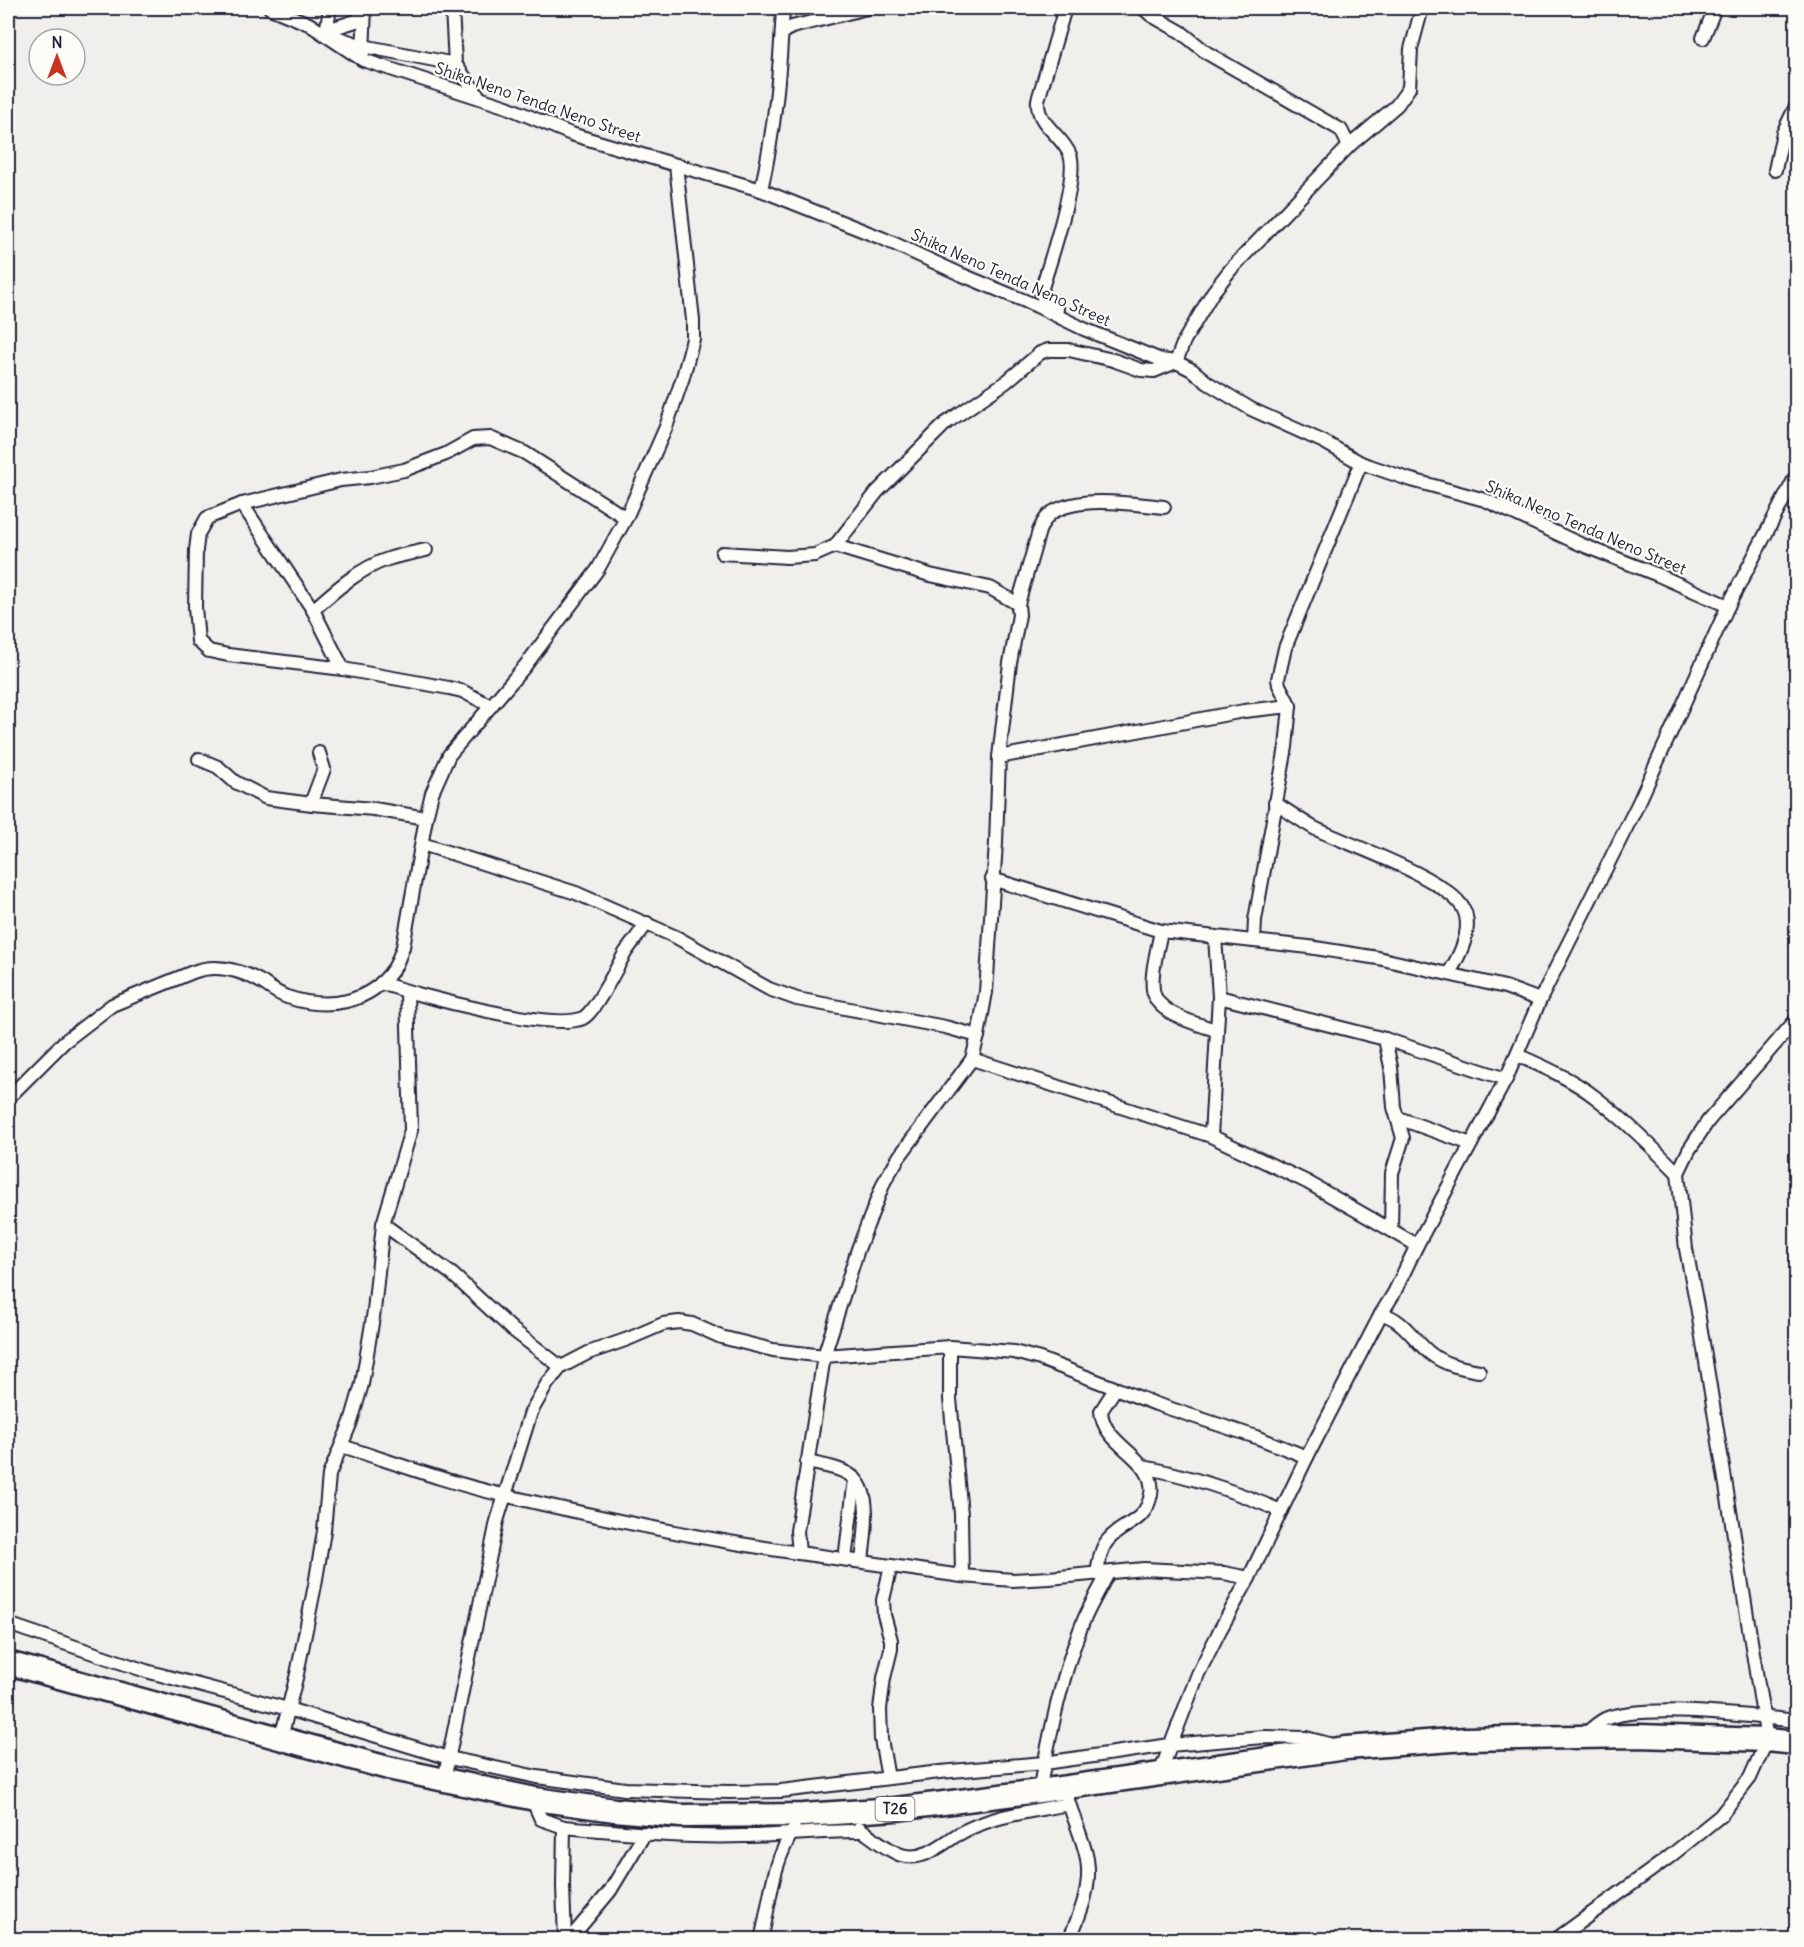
<svg xmlns="http://www.w3.org/2000/svg" width="1804" height="1947" font-family="Delius,sans-serif">
	<rect width="100%" height="100%" fill="#f0efec"/>
	<filter id="ink" filterUnits="userSpaceOnUse"><feTurbulence type="fractalNoise" baseFrequency=".0167" numOctaves="2"/><feDisplacementMap in="SourceGraphic" scale="12" xChannelSelector="R" yChannelSelector="G"/><feConvolveMatrix kernelMatrix="1 2 1 2 8 2 1 2 1" color-interpolation-filters="sRGB"/></filter>
	<g filter="url(#ink)">
		<g fill="none" stroke-linecap="round" stroke-linejoin="round">
			<defs>
				<g id="street">
					<path d="M270,8L309,24L363,60L507,107L571,134L761,190L884,239L960,274L1037,306L1084,329L1161,360L1176,362L1192,370L1208,383L1251,409L1324,442L1361,463L1408,479L1485,500L1580,544L1658,575L1728,606"/>
					<path d="M452,8L455,64L480,98"/>
					<path d="M1143,8L1151,15L1181,32L1207,53L1341,130L1349,146"/>
					<path d="M327,30L356,21L365,12"/>
					<path d="M782,32L792,27L867,8"/>
					<path d="M326,33L330,8"/>
					<path d="M333,36L363,46L455,64"/>
					<path d="M1703,38L1715,8"/>
					<path d="M363,53L365,8"/>
					<path d="M1775,170L1783,133L1796,106"/>
					<path d="M761,190C775,129 780,70 783,8"/>
					<path d="M1057,309C1048,304 1043,301 1041,291C1049,265 1079,177 1070,155C1061,133 1036,125 1038,100L1065,8"/>
					<path d="M242,504L313,610L343,669"/>
					<path d="M835,546L930,575L990,588L1018,604L1019,615L1010,663L999,757L996,843L986,992L978,1036L972,1059L899,1157L884,1182L858,1249L824,1356L797,1531L799,1553L962,1576L1013,1580L1049,1578L1144,1569L1224,1573L1249,1578"/>
					<path d="M722,553L787,557L815,555L835,546L877,492L946,423L1006,382L1040,353L1048,350H1069L1113,360L1141,370L1154,371L1176,362L1184,341L1213,292L1231,269L1349,146L1397,105L1409,88L1411,49L1422,8"/>
					<path d="M1018,604L1039,531C1042,524 1046,516 1053,512C1081,495 1133,504 1164,507"/>
					<path d="M313,610C334,591 360,568 388,559C400,555 413,553 426,550"/>
					<path d="M491,706L462,691L449,688L343,669L228,655L209,651L198,641L195,607L196,550L198,534L207,518L242,504L341,480L370,477L404,470L446,454L473,439L490,438L525,453L626,518"/>
					<path d="M999,757L1244,711L1290,706"/>
					<path d="M199,759L218,767L235,782L266,798L312,804L374,809L426,818"/>
					<path d="M1275,803C1288,811 1301,821 1314,828C1349,845 1445,877 1463,908C1474,928 1459,957 1449,973"/>
					<path d="M312,804L313,798L324,769L319,753"/>
					<path d="M422,844L576,893L676,937L769,989L797,999L945,1027L978,1036"/>
					<path d="M992,879L1161,931L1309,947L1378,958L1505,987L1540,1000"/>
					<path d="M1161,931C1158,948 1148,981 1155,997C1163,1015 1199,1025 1216,1030"/>
					<path d="M1254,941L1255,920L1286,747L1290,706L1279,685L1278,679L1285,648L1361,463"/>
					<path d="M381,983C416,995 553,1032 583,1018C595,1012 617,967 625,953C632,943 640,933 647,923"/>
					<path d="M1219,997L1385,1039L1506,1079"/>
					<path d="M1385,1039L1391,1067L1394,1107L1403,1138L1392,1173L1391,1229"/>
					<path d="M1517,1055C1544,1067 1572,1079 1595,1097C1625,1120 1651,1146 1678,1173"/>
					<path d="M972,1059L1211,1136L1307,1182L1417,1245"/>
					<path d="M8,1098L64,1042L112,1005L193,972C217,963 241,970 263,983C270,988 278,994 287,997C326,1010 369,1005 394,968C398,962 400,954 403,947L426,818L432,793L449,755L525,666L598,569L626,518L666,427L683,377L693,339V320L676,165"/>
					<path d="M1398,1118L1471,1144"/>
					<path d="M1211,1136L1219,997L1215,937"/>
					<path d="M383,1224L452,1274L513,1330L561,1367"/>
					<path d="M1381,1314C1403,1318 1414,1341 1431,1354C1445,1365 1462,1368 1479,1371"/>
					<path d="M950,1347V1399L961,1514L962,1576"/>
					<path d="M342,1446C395,1463 449,1483 503,1495C601,1518 699,1539 799,1553"/>
					<path d="M807,1462C821,1465 844,1468 855,1479C873,1496 864,1539 862,1561"/>
					<path d="M1143,1467C1191,1476 1237,1492 1281,1511"/>
					<path d="M845,1559L855,1479"/>
					<path d="M1097,1574C1099,1563 1100,1549 1108,1540C1124,1522 1146,1523 1151,1494C1157,1458 1103,1447 1101,1411L1115,1389"/>
					<path d="M8,1624L146,1671L288,1709L449,1758L537,1777L625,1789L729,1792L781,1791L940,1772L1044,1763L1170,1745L1263,1737L1306,1738L1329,1744"/>
					<path d="M1583,1736C1590,1730 1597,1723 1605,1719C1643,1703 1754,1716 1796,1721"/>
					<path d="M281,1738L297,1674L315,1585L324,1531L329,1475L351,1422L362,1384L374,1311L383,1224L411,1130L407,992"/>
					<path d="M1160,1773L1198,1674L1220,1630L1249,1578L1307,1457L1381,1314L1394,1293L1417,1245L1506,1079L1540,1000L1639,802L1728,606L1796,476"/>
					<path d="M888,1778L881,1739L880,1709L884,1678L891,1649V1640L884,1615L883,1600L891,1566"/>
					<path d="M444,1780L497,1521L531,1412L547,1384L561,1367L588,1353L628,1339L663,1324L679,1322L692,1324L721,1337L773,1350L824,1356L950,1347L1014,1352L1040,1359L1156,1404L1256,1437L1307,1457"/>
					<path d="M1039,1791C1050,1735 1061,1676 1083,1622C1090,1605 1100,1589 1108,1573"/>
					<path d="M1067,1797C1073,1818 1083,1838 1087,1859C1092,1887 1080,1914 1069,1940"/>
					<path d="M535,1799L536,1808L541,1819L564,1827C624,1832 684,1838 744,1836C784,1836 823,1830 863,1831"/>
					<path d="M564,1827L563,1886L565,1940"/>
					<path d="M859,1828C871,1836 893,1855 906,1856C926,1859 941,1845 957,1835C989,1816 1032,1811 1069,1804"/>
					<path d="M569,1940L610,1891L645,1833"/>
					<path d="M761,1940C771,1899 771,1866 794,1829"/>
					<path d="M1555,1940L1668,1858L1720,1816L1750,1778L1767,1740L1697,1306L1686,1249L1678,1173L1689,1150L1708,1121L1796,1020"/>
				</g>
				<path id="highway" d="M8,1663L388,1768L535,1799L615,1810L681,1816L803,1815L896,1809L1039,1791L1346,1748L1466,1739L1638,1736L1767,1740L1796,1743"/>
			</defs>
			<use href="#street" stroke="#22223b" stroke-width="16"/>
			<use href="#highway" stroke="#22223b" stroke-width="27"/>
			<use href="#street" stroke="#fdfcf7" stroke-width="12"/>
			<use href="#highway" stroke="#fdfcf7" stroke-width="22"/>
		</g>
	</g>
	<g text-anchor="middle" stroke-width="4.5" stroke-linejoin="round" paint-order="stroke">
		<rect fill="#fdfcf7" stroke="#646373" stroke-width="1.5" x="875.5" y="1797" width="39" height="24" rx="4.5"/>
		<g font-size="15" font-weight="bold" fill="#22223b">
			<text x="895" y="1814">T26</text>
		</g>
		<g font-size="16" fill="#22223b" stroke="#fdfcf7">
			<text transform="translate(538 102) rotate(19)" y="6">Shika Neno Tenda Neno Street</text>
			<text transform="translate(1011 277) rotate(24)" y="6">Shika Neno Tenda Neno Street</text>
			<text transform="translate(1586 527) rotate(23)" y="6">Shika Neno Tenda Neno Street</text>
		</g>
	</g>
	<rect width="1804" height="1947" fill="none" stroke="#fdfcf7" stroke-width="30"/>
	<rect x="15" y="15" width="1774" height="1917" fill="none" stroke="#22223b" stroke-width="2" filter="url(#ink)"/>
	<g transform="translate(57 57)"><circle r="28" fill="#fdfcf7" stroke="#a5a5ac" stroke-width="1.5"/>
	<path d="M0-4.5L10 22L0 15L-10 22Z" fill="#c8321e"/>
	<text y="-9" font-size="16" font-weight="bold" text-anchor="middle" fill="#22223b">N</text>
	</g>
</svg>
